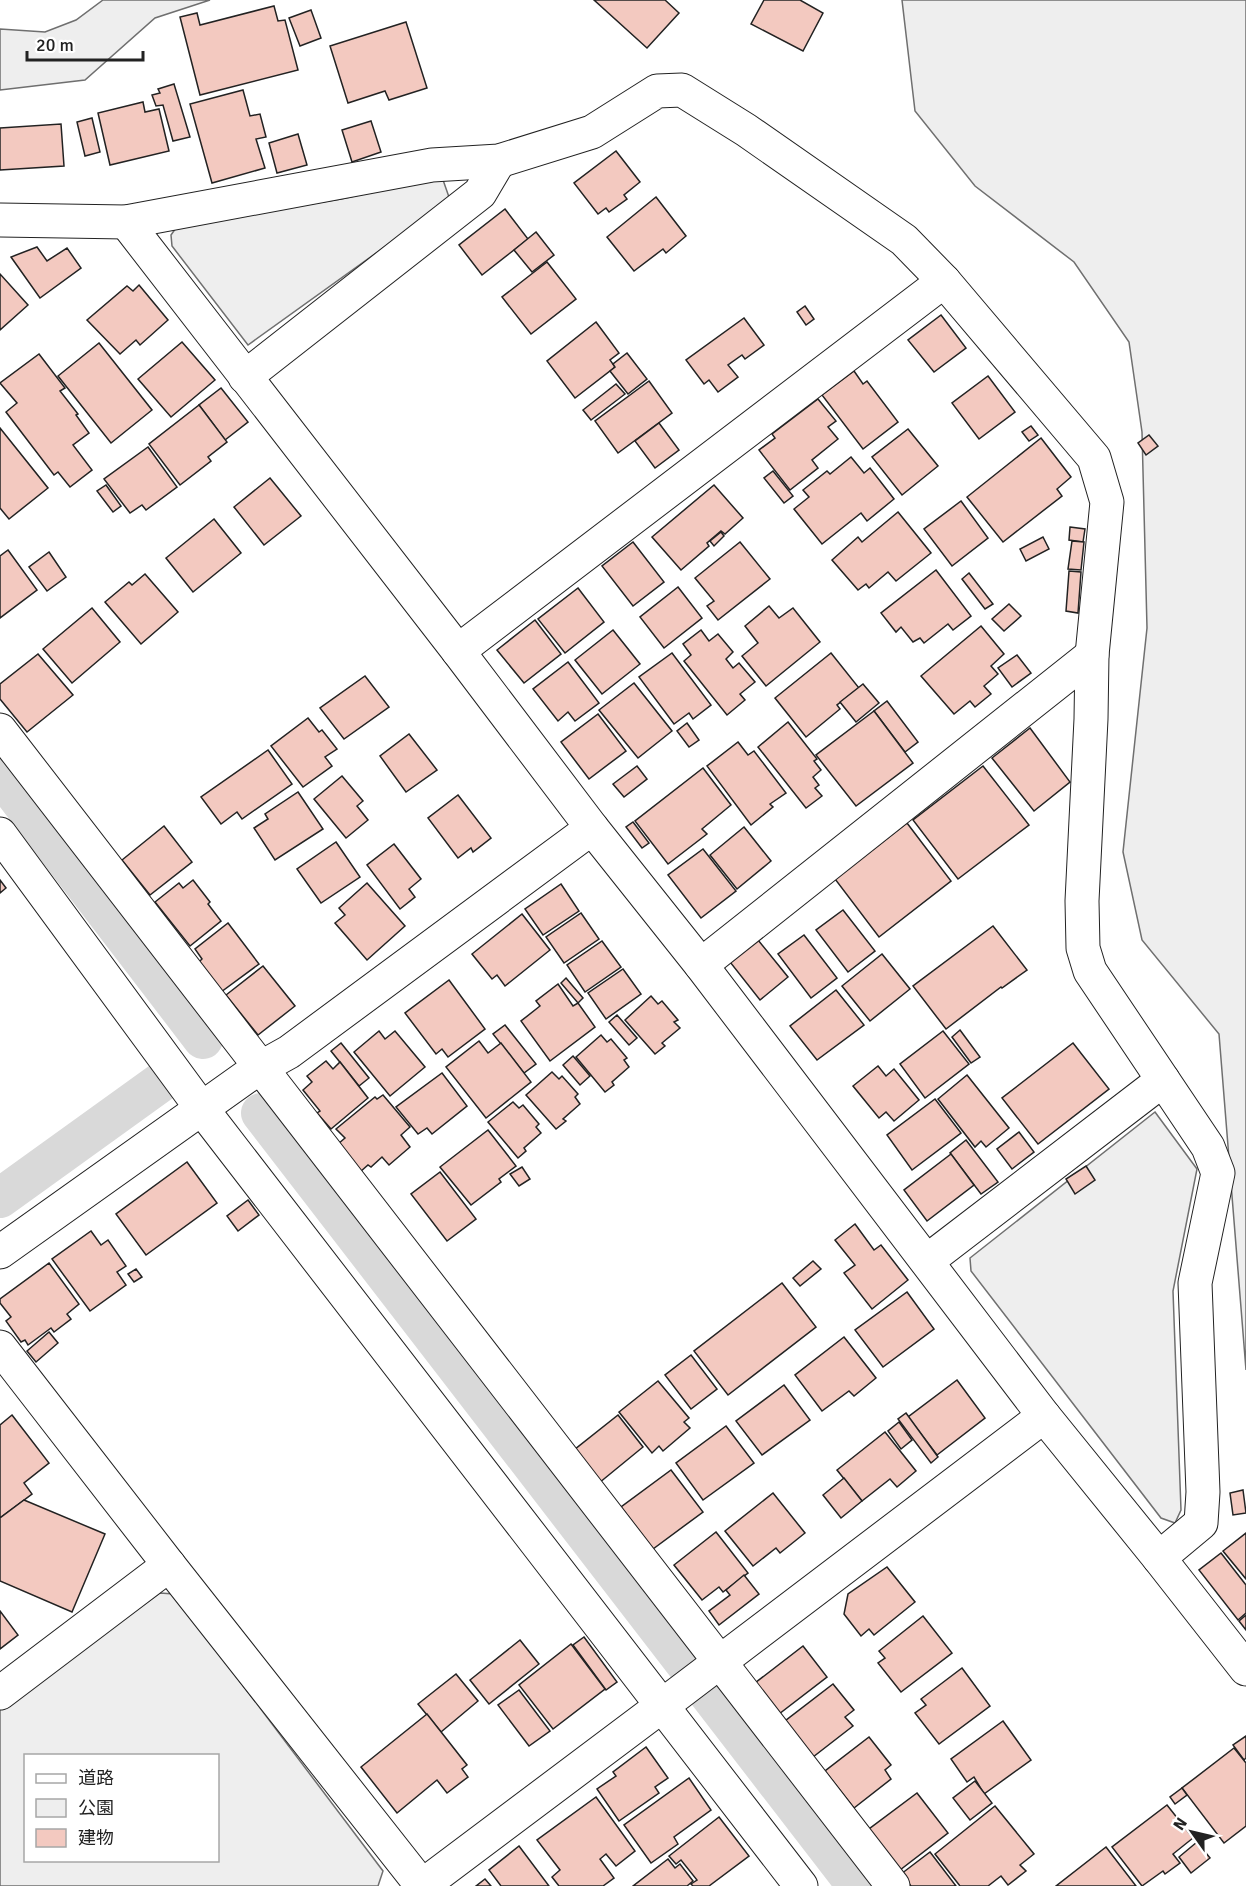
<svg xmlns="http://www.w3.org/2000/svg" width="1246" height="1886" font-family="Signika,'Noto Sans JP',sans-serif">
	<rect width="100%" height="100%" fill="#fff"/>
	<g fill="#eee" stroke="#6f6f6f" stroke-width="1.5" fill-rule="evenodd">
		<path d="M103,0H210L155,18L85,80L0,90V29L45,32L76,20Z"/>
		<path d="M902,0H1246V1370L1219,1034L1142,940L1123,852L1147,628L1142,432L1129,342L1074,262L975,186L915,111Z"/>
		<path d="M442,177L450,200L248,345L172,246L171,235L178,225L341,199Z"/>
		<path d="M1155,1112L1197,1169L1173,1291L1181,1510L1175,1523L1161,1518L971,1271L970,1258Z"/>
		<path d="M160,1593L174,1594L383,1871L378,1886H0V1709ZM26,1756H218V1860H26Z"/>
	</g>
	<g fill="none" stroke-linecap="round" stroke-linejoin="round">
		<g stroke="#d9d9d9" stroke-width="40">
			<path d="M0,774L203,1039"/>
			<path d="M261,1113L857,1886"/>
			<path d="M0,1198L161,1082"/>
		</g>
	</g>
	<g fill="#f3c9c0" stroke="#222" stroke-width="1.5">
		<path d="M594,0H665L679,13L647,48Z"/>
		<path d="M764,0H800L823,13L803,51L751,24Z"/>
		<path d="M274,6L278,21L285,20L298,70L200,95L180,17L197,13L200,25Z"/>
		<path d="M311,10L321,38L300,46L289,18Z"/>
		<path d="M406,22L427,88L389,100L385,91L348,103L330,46Z"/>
		<path d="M174,84L190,137L173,141L163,105L156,106L152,95L160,93L158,89Z"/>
		<path d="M243,90L250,116L260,114L266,137L256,139L265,168L212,183L190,104Z"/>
		<path d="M143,102L145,112L159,109L169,151L110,165L98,113Z"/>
		<path d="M92,118L100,152L85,156L77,122Z"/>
		<path d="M371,121L381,152L352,162L342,130Z"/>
		<path d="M61,124L64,166L0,170V128Z"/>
		<path d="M298,134L307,165L277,173L269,143Z"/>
		<path d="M616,151L640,182L624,195L627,199L609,212L606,208L598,214L574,183Z"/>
		<path d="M656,197L686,236L666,253L663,249L634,271L607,237Z"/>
		<path d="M505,209L528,239L482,275L459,245Z"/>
		<path d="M536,232L554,255L532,272L514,250Z"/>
		<path d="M37,247L47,261L67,248L81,268L40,298L11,257Z"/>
		<path d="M547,262L576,299L531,334L502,297Z"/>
		<path d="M0,274L28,305L0,330Z"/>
		<path d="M139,285L168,320L140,345L136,340L120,354L87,320L127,286L133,291Z"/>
		<path d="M805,306L814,319L806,325L797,312Z"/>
		<path d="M941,315L966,348L934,372L908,340Z"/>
		<path d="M744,318L764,345L745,359L742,355L728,365L738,377L718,392L709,380L704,384L686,360Z"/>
		<path d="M596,322L619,353L610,360L615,367L575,398L547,361Z"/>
		<path d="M182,342L215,380L171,417L138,379Z"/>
		<path d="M99,343L152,410L111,443L58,376Z"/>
		<path d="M627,353L647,379L628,394L610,371L615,367L613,364Z"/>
		<path d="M39,354L65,388L60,391L78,414L76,415L89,433L73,445L92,470L70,487L58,472L54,475L6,412L17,403L0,383Z"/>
		<path d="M854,371L863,384L867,381L898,422L863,449L822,395Z"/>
		<path d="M988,376L1015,412L979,439L952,403Z"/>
		<path d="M649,381L672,413L618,453L595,421Z"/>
		<path d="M616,384L625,394L591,420L583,410Z"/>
		<path d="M221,388L248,422L225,440L199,405Z"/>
		<path d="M818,399L836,421L828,427L838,439L812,460L818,468L790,490L759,450L775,438L772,434Z"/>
		<path d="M199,405L227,442L208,457L211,461L180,485L149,444Z"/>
		<path d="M659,423L679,450L655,468L635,441Z"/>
		<path d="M1031,426L1038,435L1029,441L1022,432Z"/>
		<path d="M0,428L48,488L9,519L0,508Z"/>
		<path d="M908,429L938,466L902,495L872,457Z"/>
		<path d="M1149,435L1158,446L1146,455L1138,443Z"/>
		<path d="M1041,438L1071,477L1057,489L1062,496L1003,542L967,497Z"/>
		<path d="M148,447L177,487L146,510L142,505L130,513L104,479Z"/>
		<path d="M851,457L864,473L870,468L894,499L867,521L861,513L822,544L794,509L809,497L803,490L827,471L830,474Z"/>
		<path d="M773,471L793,496L784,503L764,478Z"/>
		<path d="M270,478L301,516L264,545L234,507Z"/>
		<path d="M106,485L121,506L113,512L97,491Z"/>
		<path d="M714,485L743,518L725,534L721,531L707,543L709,546L681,570L652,537Z"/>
		<path d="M961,501L988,538L952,566L924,529Z"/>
		<path d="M898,512L931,553L896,581L888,572L869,588L866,584L858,590L832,560L858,537L862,542Z"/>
		<path d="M214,519L241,553L193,592L166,558Z"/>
		<path d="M1070,527L1085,529L1083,542L1069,540Z"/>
		<path d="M721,532L724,536L714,546L710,541Z"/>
		<path d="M1043,537L1049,549L1026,561L1020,549Z"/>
		<path d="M1072,541L1084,542L1081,570L1068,569Z"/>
		<path d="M633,542L664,582L633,606L602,566Z"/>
		<path d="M740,542L770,579L718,620L707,606L714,601L695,578Z"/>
		<path d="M8,550L37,590L0,618V556Z"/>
		<path d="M49,552L66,577L47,591L29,567Z"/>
		<path d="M936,570L971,616L953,630L948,624L924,643L920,638L913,642L901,627L896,632L881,613Z"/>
		<path d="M1069,571L1081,572L1078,613L1066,611Z"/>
		<path d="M969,573L993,604L985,609L962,579Z"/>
		<path d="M145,574L178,612L141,644L105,602L129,582L132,585Z"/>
		<path d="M678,587L702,618L664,648L640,617Z"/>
		<path d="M578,588L604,622L565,653L538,619Z"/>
		<path d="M1009,604L1021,616L1004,631L992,619Z"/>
		<path d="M769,606L779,618L793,608L820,642L766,686L742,656L758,643L745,626Z"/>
		<path d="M92,608L120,642L72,683L43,649Z"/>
		<path d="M535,620L561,654L524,683L497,650Z"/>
		<path d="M981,626L1004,654L991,666L998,674L984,686L991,694L975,707L970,701L954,714L921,676Z"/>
		<path d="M613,630L640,664L602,694L575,660Z"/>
		<path d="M701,630L709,641L718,634L733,652L726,659L733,668L739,663L755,682L740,694L745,700L727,715L684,661L691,655L683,644Z"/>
		<path d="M672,653L711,705L693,719L689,713L674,724L639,677Z"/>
		<path d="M831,653L859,688L837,705L840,709L806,737L775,698Z"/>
		<path d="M38,654L73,695L27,732L0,699V684Z"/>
		<path d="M1017,655L1031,673L1012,687L998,668Z"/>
		<path d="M568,662L599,703L575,721L568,712L558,721L533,689Z"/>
		<path d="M365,676L389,707L344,739L320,708Z"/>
		<path d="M634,683L672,731L638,758L599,710Z"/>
		<path d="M863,684L879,703L856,722L840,702Z"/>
		<path d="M887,701L918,742L905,752L874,711Z"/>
		<path d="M874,711L913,763L856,806L816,755Z"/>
		<path d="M598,714L626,751L589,779L561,742Z"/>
		<path d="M308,718L319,732L322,730L337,749L325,757L332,766L303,787L271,746Z"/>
		<path d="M788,722L817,759L814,761L821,770L813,777L819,785L815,788L822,796L806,808L758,747Z"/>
		<path d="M687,723L699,740L689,747L677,731Z"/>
		<path d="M1030,728L1070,782L1034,811L992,758Z"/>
		<path d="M409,734L437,770L406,792L380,756Z"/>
		<path d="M738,742L748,755L754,751L786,793L770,804L773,807L751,825L707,766Z"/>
		<path d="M268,750L292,784L242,819L237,812L221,824L201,797Z"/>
		<path d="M637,766L647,779L624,797L613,784Z"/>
		<path d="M983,766L1029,825L958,879L913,820Z"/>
		<path d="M703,768L731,805L702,829L707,834L668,864L635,821Z"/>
		<path d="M342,776L363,801L357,806L368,820L346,838L314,799Z"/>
		<path d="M298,792L323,829L275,860L254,828L268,819L265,814Z"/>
		<path d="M458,795L491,838L473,852L471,848L458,858L428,818Z"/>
		<path d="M633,822L649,843L642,848L626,827Z"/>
		<path d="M907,823L951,881L879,937L835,879Z"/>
		<path d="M164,826L192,862L150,895L122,860Z"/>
		<path d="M744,827L771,861L737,889L710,855Z"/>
		<path d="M336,842L360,877L321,903L297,869Z"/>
		<path d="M394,844L421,879L409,889L415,897L400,909L367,865Z"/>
		<path d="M703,849L736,891L701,918L668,875Z"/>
		<path d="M0,880L6,888L0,893Z"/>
		<path d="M193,880L210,902L208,904L221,921L190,946L155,902L179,883L183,888Z"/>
		<path d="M367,883L405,926L367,960L335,923L345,915L339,908Z"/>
		<path d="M561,884L579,911L543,935L525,909Z"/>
		<path d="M843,910L875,951L848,972L816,930Z"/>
		<path d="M581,913L599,939L564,963L546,937Z"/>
		<path d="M522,914L550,950L505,986L497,975L492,979L472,954Z"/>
		<path d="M228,923L259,964L221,992L199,962L202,959L195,949Z"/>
		<path d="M993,926L1027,970L1002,988L1001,987L946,1029L913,986Z"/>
		<path d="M804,935L837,978L811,998L778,954Z"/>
		<path d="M758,940L788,977L760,1000L730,962Z"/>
		<path d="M602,941L621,967L585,992L567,965Z"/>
		<path d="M882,954L910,989L870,1021L842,986Z"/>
		<path d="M263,966L295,1006L258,1035L226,995Z"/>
		<path d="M623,969L641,994L606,1019L588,993Z"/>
		<path d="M566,978L583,998L578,1003L561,983Z"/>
		<path d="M449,980L485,1029L448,1057L442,1049L436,1054L405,1013Z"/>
		<path d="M558,984L573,1006L578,1003L595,1027L550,1061L521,1021L540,1006L536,1001Z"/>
		<path d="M836,990L864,1025L817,1060L790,1026Z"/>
		<path d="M651,996L658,1004L662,1001L678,1020L674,1022L680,1028L662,1043L665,1046L655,1054L625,1020Z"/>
		<path d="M617,1015L637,1038L629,1045L609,1022Z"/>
		<path d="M505,1025L536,1064L524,1073L493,1034Z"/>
		<path d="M960,1030L980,1057L971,1063L952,1037Z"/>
		<path d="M379,1031L385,1039L395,1031L425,1067L390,1096L354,1052Z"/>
		<path d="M943,1031L969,1064L925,1098L900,1064Z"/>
		<path d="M601,1035L607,1042L611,1039L627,1058L624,1060L629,1067L612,1082L614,1085L605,1092L576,1057Z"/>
		<path d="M479,1041L488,1053L501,1043L531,1082L486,1118L446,1067Z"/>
		<path d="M341,1043L369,1078L359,1086L331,1051Z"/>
		<path d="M1073,1043L1109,1089L1038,1144L1002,1098Z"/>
		<path d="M573,1056L590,1076L580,1085L563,1065Z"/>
		<path d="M326,1061L333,1069L340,1062L368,1098L331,1129L317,1113L320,1111L303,1090L312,1082L307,1076Z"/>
		<path d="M878,1066L886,1076L894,1069L919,1100L894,1121L886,1112L879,1118L853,1086Z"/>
		<path d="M552,1072L559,1079L562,1076L578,1094L575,1097L580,1104L563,1119L566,1121L556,1129L526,1095Z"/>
		<path d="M442,1073L467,1106L432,1134L427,1128L418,1134L396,1107Z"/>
		<path d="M967,1075L1009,1128L986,1147L981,1141L975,1147L938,1099Z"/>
		<path d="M383,1095L410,1127L401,1135L410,1147L389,1165L382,1157L371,1167L368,1165L360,1172L338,1144L345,1138L336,1129L375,1097L377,1099Z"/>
		<path d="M935,1099L961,1133L912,1170L887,1135Z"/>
		<path d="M513,1102L519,1108L523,1105L539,1124L536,1127L541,1133L524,1148L526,1151L518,1158L488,1122Z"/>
		<path d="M488,1130L516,1166L499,1179L501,1182L471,1205L440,1167Z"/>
		<path d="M1019,1132L1034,1152L1012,1169L997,1149Z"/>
		<path d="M966,1140L998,1182L981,1194L950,1153Z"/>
		<path d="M951,1154L974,1185L927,1221L904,1190Z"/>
		<path d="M187,1162L217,1203L146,1255L116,1214Z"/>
		<path d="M1086,1166L1095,1180L1075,1194L1066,1179Z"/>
		<path d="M522,1167L530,1179L519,1186L510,1174Z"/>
		<path d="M440,1172L476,1219L447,1241L411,1194Z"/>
		<path d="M248,1200L259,1215L238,1231L227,1216Z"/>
		<path d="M855,1224L874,1250L881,1245L908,1280L872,1309L844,1273L855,1265L835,1240Z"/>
		<path d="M91,1231L101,1245L108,1240L126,1266L117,1272L126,1285L90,1311L52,1259Z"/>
		<path d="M813,1261L821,1269L800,1286L793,1278Z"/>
		<path d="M49,1263L79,1304L67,1314L71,1319L54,1332L51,1328L28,1345L25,1340L21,1342L6,1321L11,1317L0,1303V1299Z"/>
		<path d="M136,1269L142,1277L134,1282L128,1274Z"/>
		<path d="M782,1283L816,1327L728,1395L694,1351Z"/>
		<path d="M907,1292L934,1329L883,1367L855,1330Z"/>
		<path d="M49,1332L58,1343L36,1362L27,1351Z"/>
		<path d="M844,1337L876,1378L854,1396L849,1391L822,1411L795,1375Z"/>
		<path d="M691,1355L717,1389L691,1409L665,1375Z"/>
		<path d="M957,1380L985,1418L937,1455L908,1417Z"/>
		<path d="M658,1381L689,1418L684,1422L690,1428L663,1451L659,1446L652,1453L619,1412Z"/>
		<path d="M784,1385L810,1420L762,1455L736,1421Z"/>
		<path d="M906,1413L938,1457L931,1463L898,1419Z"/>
		<path d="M12,1415L49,1463L24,1483L32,1494L0,1518V1425Z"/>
		<path d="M618,1415L643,1447L599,1483L574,1450Z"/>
		<path d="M899,1422L912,1440L901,1449L888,1431Z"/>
		<path d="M726,1426L754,1463L703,1500L676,1463Z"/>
		<path d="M885,1432L916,1471L897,1487L890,1479L862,1501L837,1470Z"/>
		<path d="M671,1470L703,1512L653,1549L621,1507Z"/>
		<path d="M844,1478L862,1501L841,1518L823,1495Z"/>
		<path d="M1243,1490L1246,1513L1233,1515L1230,1493Z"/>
		<path d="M773,1493L805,1533L780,1553L776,1548L753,1566L725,1531Z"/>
		<path d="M24,1500L105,1534L72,1612L0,1581V1518Z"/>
		<path d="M716,1532L748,1573L723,1592L719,1587L702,1600L674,1565Z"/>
		<path d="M1246,1533V1579L1223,1551Z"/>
		<path d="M1221,1553L1246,1585V1613L1238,1620L1199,1570Z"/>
		<path d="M887,1567L915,1602L874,1635L869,1629L861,1636L844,1614L848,1594Z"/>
		<path d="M744,1575L759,1594L719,1625L709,1611L730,1595L726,1590Z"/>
		<path d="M0,1611L18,1635L0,1649Z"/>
		<path d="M1246,1615V1630L1239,1621Z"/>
		<path d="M923,1616L952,1653L901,1692L878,1663L885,1658L879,1651Z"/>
		<path d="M584,1637L617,1682L606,1690L573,1645Z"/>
		<path d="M520,1640L539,1664L489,1704L470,1680Z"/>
		<path d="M571,1644L605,1689L553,1729L519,1685Z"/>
		<path d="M803,1646L827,1677L779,1714L755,1683Z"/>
		<path d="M962,1668L990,1706L939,1744L915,1713L926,1705L921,1699Z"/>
		<path d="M456,1674L478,1701L441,1732L418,1704Z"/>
		<path d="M833,1684L854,1710L845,1717L853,1726L813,1757L785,1721Z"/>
		<path d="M519,1690L550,1731L529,1746L498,1705Z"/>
		<path d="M427,1714L467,1765L462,1769L468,1777L447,1793L437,1780L397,1813L361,1767Z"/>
		<path d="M1003,1721L1031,1760L984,1794L974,1777L967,1782L951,1759Z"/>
		<path d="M1246,1736V1758L1244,1760L1233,1745Z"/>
		<path d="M869,1737L891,1765L885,1770L891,1779L854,1808L825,1771Z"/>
		<path d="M646,1747L668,1778L655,1787L659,1793L619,1821L597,1789L616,1776L613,1772Z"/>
		<path d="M1234,1748L1246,1763V1826L1224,1843L1182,1788Z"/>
		<path d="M689,1778L711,1810L674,1837L678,1844L651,1863L624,1825Z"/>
		<path d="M975,1781L992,1803L970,1820L953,1798Z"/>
		<path d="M1182,1788L1187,1795L1175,1804L1170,1797Z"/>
		<path d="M917,1793L948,1833L900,1870L869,1829Z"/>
		<path d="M596,1797L635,1851L616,1866L606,1854L600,1859L614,1878L603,1886H559L552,1877L560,1870L537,1840Z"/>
		<path d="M1167,1805L1193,1838L1173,1854L1180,1863L1165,1874L1163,1871L1142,1886L1112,1847Z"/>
		<path d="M995,1806L1034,1854L1020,1865L1026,1871L1008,1885L1001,1876L988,1886H960L935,1854Z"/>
		<path d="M719,1817L749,1856L709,1886H693L691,1884L697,1880L681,1860L676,1864L669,1856Z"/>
		<path d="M1197,1842L1210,1858L1191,1873L1179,1857Z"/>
		<path d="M519,1846L549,1886H501L489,1870Z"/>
		<path d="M1106,1847L1136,1886H1056Z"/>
		<path d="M930,1852L956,1886H911L901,1874Z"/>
		<path d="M668,1859L675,1868L680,1864L693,1881L687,1886H633Z"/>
		<path d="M485,1879L491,1886H476Z"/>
	</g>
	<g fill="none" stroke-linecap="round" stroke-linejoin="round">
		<defs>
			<g id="street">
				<path d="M0,220L126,222L432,165L499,161L592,132L657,91L682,90L746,130L904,240L944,281L1094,458L1107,502L1092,655L1091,719L1082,901L1083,948L1090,971L1208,1147L1218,1173L1195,1283L1203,1492L1201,1523L1159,1558"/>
				<path d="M126,222L458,651L592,828L701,965L1044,1416L1159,1558L1246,1669"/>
				<path d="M245,377L480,193L499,161"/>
				<path d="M458,651L944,281"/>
				<path d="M0,730L893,1886"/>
				<path d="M0,834L202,1109L801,1886"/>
				<path d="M701,965L1092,655"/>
				<path d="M927,1261L1163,1080"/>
				<path d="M0,1347L169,1565L422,1886"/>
				<path d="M0,1693L169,1565"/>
				<path d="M663,1705L1044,1416"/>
			</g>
			<g id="secondary">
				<path d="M0,1252L253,1072L289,1052L592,828"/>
				<path d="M422,1886L663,1705"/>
			</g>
		</defs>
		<use href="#street" stroke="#222" stroke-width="35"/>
		<use href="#secondary" stroke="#222" stroke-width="35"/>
		<use href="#street" stroke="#fff" stroke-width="33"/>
		<use href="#secondary" stroke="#fff" stroke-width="33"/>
	</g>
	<rect x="24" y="1754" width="195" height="108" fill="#ffffff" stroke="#a7a7a7" stroke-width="1.5"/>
	<rect x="36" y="1774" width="30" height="9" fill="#ffffff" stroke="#a7a7a7" stroke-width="1.5"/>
	<text x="78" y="1784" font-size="18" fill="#222222">道路</text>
	<rect x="36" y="1799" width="30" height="18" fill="#eeeeee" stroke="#a7a7a7" stroke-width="1.5"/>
	<text x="78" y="1814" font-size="18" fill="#222222">公園</text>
	<rect x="36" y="1829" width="30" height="18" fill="#f3c9c0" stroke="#a7a7a7" stroke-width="1.5"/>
	<text x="78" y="1844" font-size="18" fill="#222222">建物</text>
	<g transform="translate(1192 1832) rotate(304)" stroke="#ffffff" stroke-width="4.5" paint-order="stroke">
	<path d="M0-4.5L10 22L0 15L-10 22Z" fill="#222222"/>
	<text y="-9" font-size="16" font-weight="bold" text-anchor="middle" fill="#222222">N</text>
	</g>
	<path d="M27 51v9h116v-9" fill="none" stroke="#222222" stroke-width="3"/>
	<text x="36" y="51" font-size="18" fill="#222222" stroke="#ffffff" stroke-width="4.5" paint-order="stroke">20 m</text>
</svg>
